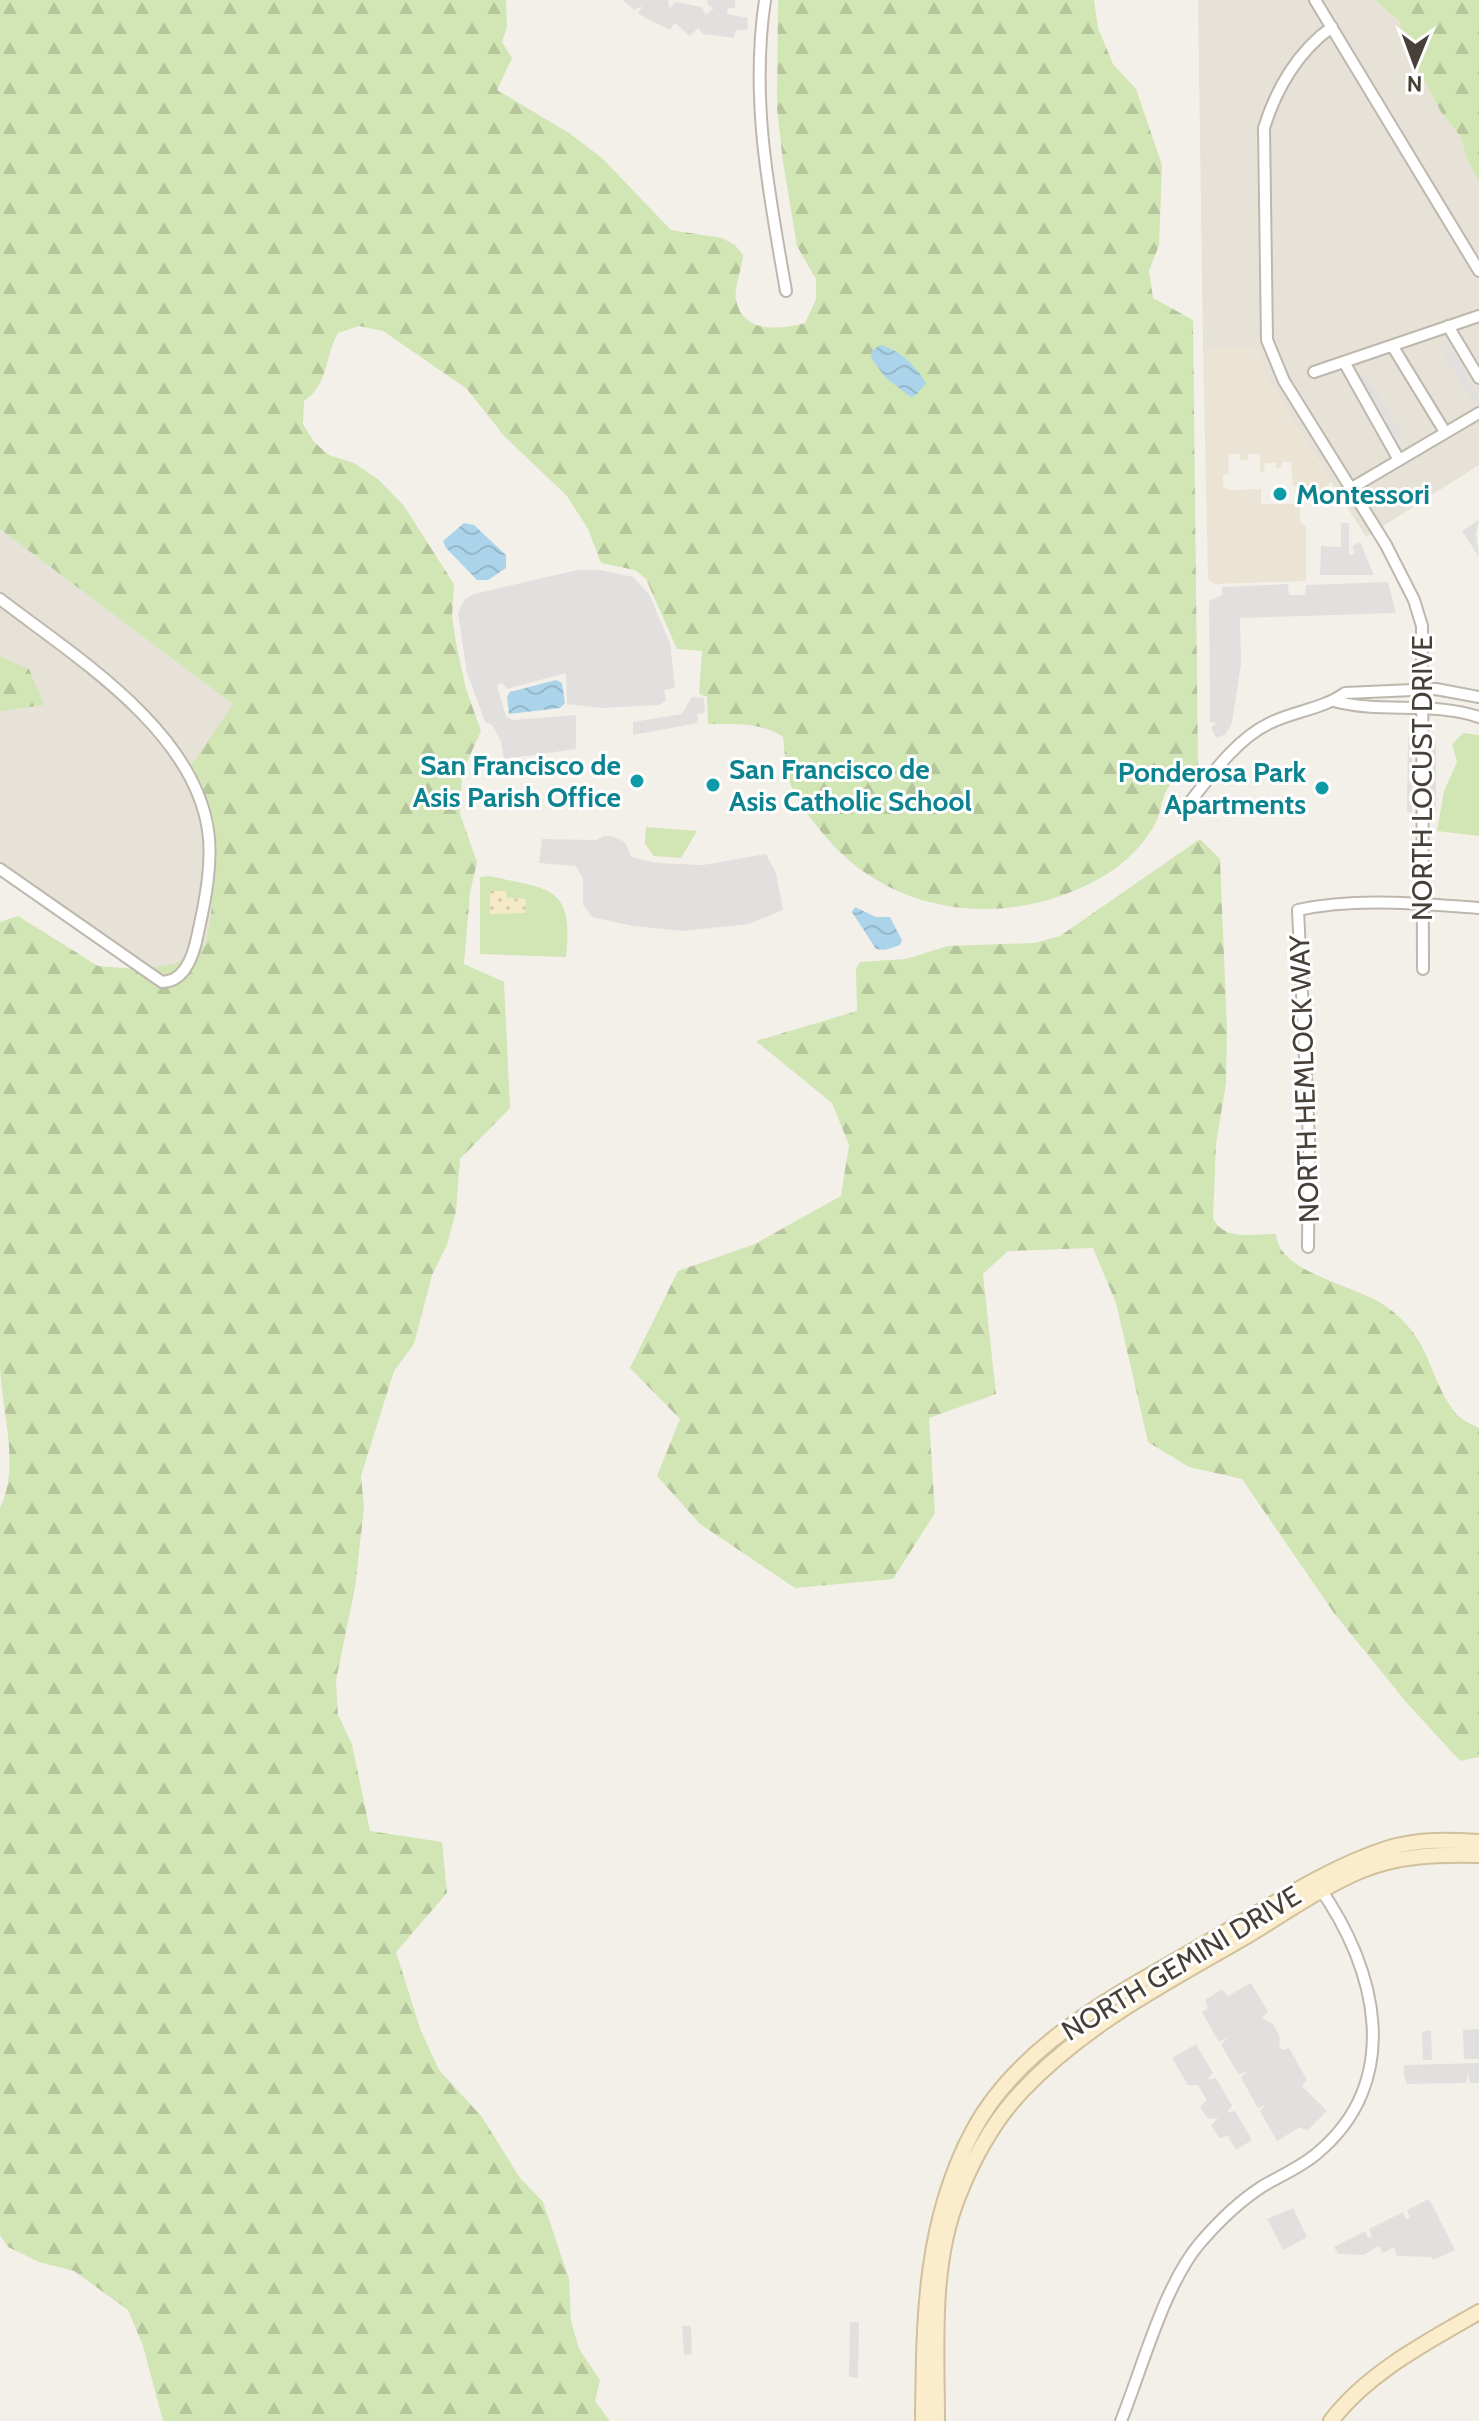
<svg xmlns="http://www.w3.org/2000/svg" width="1479" height="2421" font-family="Cabin,sans-serif">
	<defs>
		<pattern id="forest-firs" width="22" height="20" patternUnits="userSpaceOnUse" patternTransform="scale(2)"><rect width="22" height="20" fill="#d2e5b5"/><path d="M5 1l3.5 6h-7zM16 11l3.5 6h-7z" fill="#b6c69c"/></pattern>
		<pattern id="sand-dots" width="8" height="8" patternUnits="userSpaceOnUse" patternTransform="scale(2)"><rect width="8" height="8" fill="#f4e9c9"/><path d="M2 2h.1M6 6h.1" fill="none" stroke="#d3c9ad" stroke-width="1.8" stroke-linecap="round"/></pattern>
		<pattern id="water-waves" width="16" height="10" patternUnits="userSpaceOnUse" patternTransform="scale(2)"><rect width="16" height="10" fill="#abd4eb"/><path d="M0 5q4-4 8 0t8 0" fill="none" stroke="#94b7ca"/></pattern>
	</defs>
	<rect width="100%" height="100%" fill="#f3f0ea"/>
	<g fill="#e7e2d8">
		<path d="M1198,0H1375L1399,21L1412,58L1441,112L1460,136L1469,164L1479,181V465L1366,537L1266,378L1258,349L1203,350Z"/>
		<path d="M0,510L233,704L260,960L162,982L0,869Z"/>
	</g>
	<path fill="#ebe4d5" d="M1258,349L1266,378L1331,482L1324,489L1323,498H1299V487L1293,486L1291,462H1282L1281,468H1276V463H1265L1264,472H1260V454H1249L1248,460H1240V454H1229L1228,474L1223,475V486L1229,490L1261,489V504H1300V521L1306,527V581L1215,584L1208,579L1203,350Z"/>
	<g fill="#d2e5b5">
		<path d="M1463,733L1479,735V836L1437,831L1444,791L1457,762L1452,744Z"/>
		<path d="M646,827L697,831L681,858L654,856L645,844Z"/>
		<path d="M490,876C549,890 574,884 566,957L480,954V877Z"/>
	</g>
	<g fill="url(#forest-firs)">
		<path d="M0,0H506L507,27L502,42L512,58L497,90L569,133L602,158L671,230L722,238L735,245L743,255C742,269 734,287 736,299C742,335 781,329 805,323L816,299V279L797,246L783,162L777,109L778,0H1094L1098,28L1113,64L1136,89L1162,165L1159,245L1149,271L1153,298L1193,320L1198,765C1190,771 1175,778 1169,786C1161,797 1161,815 1154,826C1143,845 1125,863 1107,874C1016,930 895,920 825,836C812,820 794,799 789,779C785,766 785,751 783,737C762,722 733,724 708,724L707,697L699,694L702,651L677,649L646,579L635,570L601,563L588,529L567,496L505,437L467,389L383,331L359,326L338,333C324,358 329,384 304,401L303,424L314,442L329,455L354,463L379,480L404,506L454,584L452,616L456,643L466,689L481,731L462,773L460,814L477,862L470,893L464,964L504,982L510,1108L460,1159L456,1211L447,1245L432,1275L414,1344L394,1371L361,1476L364,1507L355,1588L336,1680L338,1715L352,1744L370,1831L442,1842L447,1893L396,1952L421,2031L439,2070L482,2117L520,2178L543,2202L569,2279L571,2321L579,2349L600,2380L595,2401L610,2421H163L143,2346L128,2310L74,2271L39,2262L8,2247L0,2235V1508C21,1464 1,1411 0,1365C0,1217 0,1069 0,922L18,916L98,966L136,969L174,964L205,945C223,879 203,837 186,773L233,704L0,529Z"/>
		<path d="M1375,0H1479V181L1469,164L1460,136L1441,112L1412,58L1399,21Z"/>
		<path d="M0,656L29,669L44,705L0,711Z"/>
		<path d="M1200,839L1220,859L1227,1030L1226,1083L1216,1144L1213,1218C1223,1241 1253,1234 1276,1234C1278,1273 1355,1285 1384,1305C1432,1338 1426,1373 1454,1411C1459,1419 1471,1424 1479,1428V1757L1460,1761L1406,1702L1334,1613L1242,1479L1189,1467L1148,1442L1116,1303L1093,1248L1008,1251L983,1274L996,1394L929,1418L935,1513L893,1579L795,1588L700,1524L657,1476L680,1419L630,1368L678,1271L755,1244L841,1196L849,1145L832,1103L756,1041L857,1011L856,969L860,962L906,959L948,946L1034,943L1060,936Z"/>
	</g>
	<path fill="url(#sand-dots)" d="M490,891H506L507,898L526,899L525,913L490,914Z"/>
	<g fill="#e2e0de">
		<path d="M623,0H668L670,8L675,2L702,7L706,15L714,8L708,5L707,0H735V8H728L727,14L748,18L747,30H736L734,38L703,34L698,28L690,36L675,23L670,30L647,19L638,13L642,6L634,10Z"/>
		<path d="M1449,346L1479,397L1474,404L1442,350Z"/>
		<path d="M1364,373L1403,436L1395,440L1356,377Z"/>
		<path d="M1479,520L1476,534L1479,557L1462,531Z"/>
		<path d="M1341,523H1349V555L1355,553L1352,546L1360,542L1374,575H1320L1321,546L1341,547Z"/>
		<path d="M577,570H600L633,577L649,594L670,643L675,688L664,690L666,701L659,705L602,708L567,704L566,673L507,689L502,683L497,685L506,717L513,720L576,715V749L504,759L501,741L492,725L485,722L467,673L458,613L464,600L474,594Z"/>
		<path d="M1388,582L1396,613L1240,618L1241,664L1232,723L1226,734L1216,738L1211,727L1217,723L1210,722L1209,601L1222,595V587L1288,584L1289,595H1305L1306,585Z"/>
		<path d="M692,697L704,698L705,713L697,714L698,723L633,735V722L682,714Z"/>
		<path d="M1408,737H1412V812H1407Z"/>
		<path d="M1436,740V812L1427,819V747Z"/>
		<path d="M604,836H612L625,842L631,857L657,863L703,865L766,854L776,873L783,910L749,924L683,931L633,926L592,917L583,905V879L576,866L539,863L542,839L596,840Z"/>
		<path d="M1251,1983L1268,2012L1262,2018L1273,2024L1280,2037L1279,2047L1283,2050L1289,2048L1307,2080L1302,2086L1327,2111L1307,2131L1300,2127L1277,2141L1260,2111L1266,2104L1258,2108L1241,2078L1247,2071L1239,2075L1221,2045L1227,2038L1219,2042L1202,2012L1208,2008L1205,2000L1222,1989L1228,1996Z"/>
		<path d="M1479,2029V2059H1464L1463,2030Z"/>
		<path d="M1431,2030L1432,2060H1423L1422,2032Z"/>
		<path d="M1196,2044L1213,2073L1207,2080L1216,2078L1232,2106L1226,2113L1235,2111L1252,2140L1236,2150L1228,2136L1219,2138L1211,2125L1218,2118L1208,2119L1200,2107L1207,2100L1198,2085H1188L1172,2058Z"/>
		<path d="M1479,2063V2083H1470L1468,2073L1466,2083L1407,2084L1404,2075V2065Z"/>
		<path d="M1429,2199L1455,2250L1433,2260L1431,2257L1397,2256L1394,2247L1383,2253L1379,2246L1363,2255L1338,2254L1334,2247L1365,2231L1368,2238L1372,2237L1369,2229L1403,2212L1406,2219L1410,2218L1407,2210Z"/>
		<path d="M1293,2208L1307,2237L1283,2250L1267,2219Z"/>
		<path d="M850,2322H859L858,2378L849,2377Z"/>
		<path d="M682,2326H691L692,2354L684,2355Z"/>
	</g>
	<g fill="url(#water-waves)">
		<path d="M880,345C899,349 918,368 926,384L912,398L886,378L871,358L872,351Z"/>
		<path d="M464,523L474,525L506,555V568L488,580H477L446,548L443,541Z"/>
		<path d="M556,680L562,683L565,703L560,708L509,714L507,697L510,692Z"/>
		<path d="M855,907L876,917H890L902,940L900,945L885,950L876,949L852,912Z"/>
	</g>
	<g fill="none" stroke-linecap="round" stroke-linejoin="round">
		<defs>
			<g id="street">
				<path d="M765,0C750,100 769,193 786,291"/>
				<path d="M1315,0L1479,271"/>
				<path d="M1332,27C1298,51 1276,89 1264,128L1267,340L1284,381L1386,545L1414,600L1422,626L1423,969"/>
				<path d="M1448,326L1479,378"/>
				<path d="M1393,347L1445,432"/>
				<path d="M1344,362L1399,460"/>
				<path d="M1314,372L1479,316"/>
				<path d="M1350,489L1479,413"/>
				<path d="M0,599C74,656 193,729 208,830C213,862 205,902 198,933C194,954 185,982 162,982L0,869"/>
				<path d="M1334,701C1381,714 1431,701 1479,717"/>
				<path d="M1183,811C1207,781 1234,740 1270,723C1294,711 1323,709 1345,693L1436,689L1479,697"/>
				<path d="M1308,1247L1309,1140L1298,910C1356,897 1421,904 1479,908"/>
				<path d="M1121,2421C1142,2369 1164,2285 1200,2243C1218,2222 1238,2202 1263,2186C1280,2176 1299,2168 1315,2155C1405,2082 1377,1969 1319,1887"/>
			</g>
			<g id="secondary">
				<path d="M923,2421C924,2320 924,2223 973,2131C1023,2037 1134,1986 1222,1934C1275,1903 1330,1867 1389,1848C1419,1839 1448,1840 1479,1842"/>
				<path d="M937,2421C937,2346 930,2265 959,2194C974,2157 994,2120 1022,2091C1085,2024 1166,1983 1245,1937C1282,1915 1320,1888 1360,1871C1399,1855 1438,1854 1479,1855"/>
				<path d="M1331,2421C1367,2373 1427,2342 1479,2312"/>
			</g>
		</defs>
		<use href="#street" stroke="#beb7ad" stroke-width="14"/>
		<use href="#secondary" stroke="#d0c09c" stroke-width="18"/>
		<use href="#street" stroke="#fff" stroke-width="10"/>
		<use href="#secondary" stroke="#fbedcc" stroke-width="14"/>
	</g>
	<g fill="#0f9aa8" stroke="#fff" stroke-width="3">
		<circle cx="1280" cy="494" r="8"/>
		<circle cx="637" cy="781" r="8"/>
		<circle cx="713" cy="785" r="8"/>
		<circle cx="1322" cy="788" r="8"/>
	</g>
	<g text-anchor="middle" stroke-width="6" stroke-linejoin="round" paint-order="stroke">
		<g font-size="28" font-weight="bold" fill="#0d838f" stroke="#fff" text-anchor="start">
			<text x="1296" y="504">Montessori</text>
			<text x="621" y="775" text-anchor="end">San Francisco de<tspan x="621" dy="32">Asis Parish Office</tspan></text>
			<text x="729" y="779">San Francisco de<tspan x="729" dy="32">Asis Catholic School</tspan></text>
			<text x="1306" y="782" text-anchor="end">Ponderosa Park<tspan x="1306" dy="32">Apartments</tspan></text>
		</g>
		<g font-size="28" fill="#474038" stroke="#fff">
			<text transform="translate(1422 778) rotate(-90)" y="10">NORTH LOCUST DRIVE</text>
			<text transform="translate(1304 1079) rotate(-92)" y="10">NORTH HEMLOCK WAY</text>
			<text transform="translate(1181 1963) rotate(-31)" y="10">NORTH GEMINI DRIVE</text>
		</g>
	</g>
	<g transform="translate(1415 64) rotate(181)" stroke="#ffffff" stroke-width="6" paint-order="stroke">
	<path d="M0-6L14 30L0 20L-14 30Z" fill="#474038"/>
	<text y="-12" font-size="22" font-weight="bold" text-anchor="middle" fill="#474038">N</text>
	</g>
</svg>
